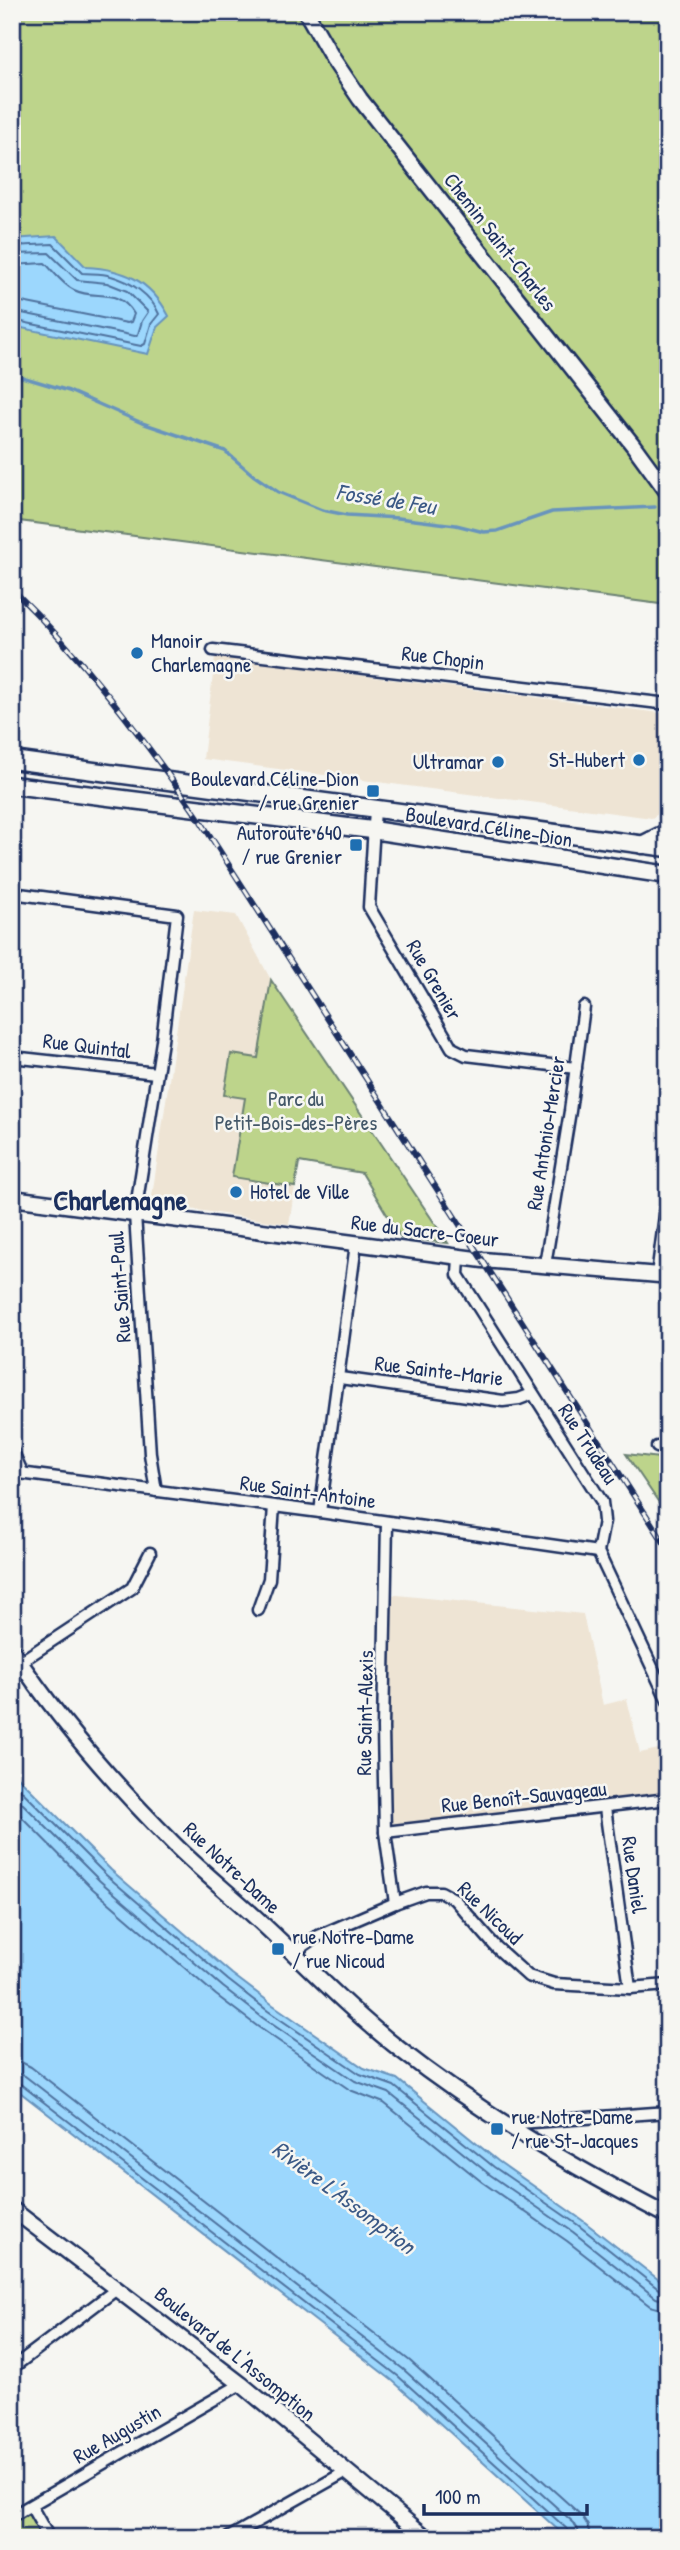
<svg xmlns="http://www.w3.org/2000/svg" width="680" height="2550" font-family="'Patrick Hand',sans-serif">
	<rect width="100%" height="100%" fill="#f6f6f2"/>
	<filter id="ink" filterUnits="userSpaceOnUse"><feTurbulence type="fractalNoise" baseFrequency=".0143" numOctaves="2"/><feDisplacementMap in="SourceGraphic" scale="14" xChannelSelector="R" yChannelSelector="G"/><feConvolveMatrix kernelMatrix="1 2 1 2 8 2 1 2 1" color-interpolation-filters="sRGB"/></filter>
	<g filter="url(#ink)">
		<g fill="#eee4d4">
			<path d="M215,657L668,714V807L652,818L203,759Z"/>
			<path d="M194,910L236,915L271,980L258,1058L231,1054L224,1094L245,1098L232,1177L295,1187L289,1224L151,1203Z"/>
			<path d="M387,1594L583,1614L603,1705L627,1699L640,1753L668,1747V1799L385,1832Z"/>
		</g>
		<g fill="#bdd48b" stroke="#6c8274" stroke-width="2">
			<path d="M12,12H668V521L657,522L668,552V605L12,520Z"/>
			<path d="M271,980L448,1243L401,1238L362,1173L299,1162L295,1187L232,1177L245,1098L224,1095L231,1054L258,1058Z"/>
			<path d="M626,1454L668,1459V1516Z"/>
			<path d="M31,2506L49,2538H12V2516Z"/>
		</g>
		<g fill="#9cd7fd" stroke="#6894bd" stroke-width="2">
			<path d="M56,236L86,267C124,269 150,280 169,316L157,327L148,354L12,326V239Z"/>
			<path d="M12,1771L111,1870L232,1974L273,2005L364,2068L397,2079L498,2161L582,2220L668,2287V2538H567L393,2381L12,2086Z"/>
		</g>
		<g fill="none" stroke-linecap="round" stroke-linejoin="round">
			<g stroke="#4f729e" stroke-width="2">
				<path d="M12,246L53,244L82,273C92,274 102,273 111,276C130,281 151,295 159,314L151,324L145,344L141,346L12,320"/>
				<path d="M12,254L49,253L77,280L107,283L127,291L148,312L142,321L138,334L135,336L12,311"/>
				<path d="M12,265L45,263C54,272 63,285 74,290C96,301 117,286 134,314L131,322L127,323L12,300"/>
				<path d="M12,1781L106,1875L228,1980L268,2011L360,2074L394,2086L494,2167L578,2225L661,2291L668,2292"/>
				<path d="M12,1793L100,1881L223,1987L263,2018L355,2081L389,2093L489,2174L573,2232L656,2298L668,2301"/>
				<path d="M12,1807L93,1889L216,1995L257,2026L350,2090L384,2103L482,2182L567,2241L650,2306L668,2311"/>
				<path d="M12,2062H21L31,2067L410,2361L582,2516L588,2526L590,2538"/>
				<path d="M12,2072L25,2076L403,2369L574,2523L578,2530L580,2538"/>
				<path d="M12,2081L19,2083L398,2376L568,2530L571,2538"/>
			</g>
			<path stroke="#6894bd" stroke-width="3.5" d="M12,374L69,391L142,423L225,451L253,475L278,492L322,510L347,515L398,518L456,525L484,532L497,531L552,512L655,507"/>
			<defs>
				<g id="street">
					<path d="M213,650L668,704"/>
					<path d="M375,809L369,907L452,1048L466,1055L576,1068"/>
					<path d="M12,893L177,915L162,1041L135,1214L150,1454L156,1491"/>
					<path d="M12,1057L156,1073"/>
					<path d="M459,1257L458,1275L602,1502L604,1521L598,1552L668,1701"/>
					<path d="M545,1265L570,1111L584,1007"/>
					<path d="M340,1378L503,1401L519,1399L532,1394"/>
					<path d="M657,1447L668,1449"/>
					<path d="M12,1450L22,1472"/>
					<path d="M12,1472L320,1512L598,1552"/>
					<path d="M320,1512L356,1244"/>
					<path d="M387,1523L383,1728L385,1832L395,1903"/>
					<path d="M258,1610L269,1579L274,1506"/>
					<path d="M20,1662L132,1588L150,1553"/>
					<path d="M605,1808L630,1988"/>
					<path d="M385,1832L668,1799"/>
					<path d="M293,1953L316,1937L395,1903L426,1892H441L454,1899L496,1947L528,1976L554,1984L630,1988L668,1985"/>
					<path d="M505,2124L668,2112"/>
					<path d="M12,2368L118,2288"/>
					<path d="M31,2506L49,2538"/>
					<path d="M12,2516L241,2384"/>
					<path d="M228,2538L347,2471"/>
				</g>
				<g id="secondary">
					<path d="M306,12L333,59L360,99L633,445L668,493"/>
					<path d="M12,1198L483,1260L659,1275L668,1208"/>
					<path d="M12,1650C58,1720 116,1786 175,1845C200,1870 228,1892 254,1916C302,1960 347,2008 398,2048C482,2114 573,2167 668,2216"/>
					<path d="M12,2209L241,2384L427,2538"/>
				</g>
				<g id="primary">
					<path d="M12,760L668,848"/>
					<path d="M12,785L372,830L668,875"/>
					<path d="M642,845L668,832"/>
				</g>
			</defs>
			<use href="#street" stroke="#1b2f5e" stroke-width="15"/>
			<use href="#secondary" stroke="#1b2f5e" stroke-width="19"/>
			<use href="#primary" stroke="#1b2f5e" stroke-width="21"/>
			<use href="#street" stroke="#f6f6f2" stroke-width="10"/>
			<use href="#secondary" stroke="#f6f6f2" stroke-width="14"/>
			<use href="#primary" stroke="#f6f6f2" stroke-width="16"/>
			<defs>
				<path id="rail" d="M12,589C83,658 142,736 198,817L668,1549"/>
			</defs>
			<use href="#rail" stroke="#1b2f5e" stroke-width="6"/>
			<use href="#rail" stroke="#f6f6f2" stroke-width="3.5" stroke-dasharray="10" stroke-linecap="butt"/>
		</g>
	</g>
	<g fill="#1f6fb2" stroke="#f6f6f2" stroke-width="2.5">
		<circle cx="137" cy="653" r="7"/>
		<circle cx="639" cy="760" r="7"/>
		<circle cx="498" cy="762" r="7"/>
		<rect x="366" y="784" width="14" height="14" rx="3.5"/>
		<rect x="349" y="838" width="14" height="14" rx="3.5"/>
		<circle cx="236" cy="1192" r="7"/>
		<rect x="271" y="1942" width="14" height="14" rx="3.5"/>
		<rect x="490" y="2122" width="14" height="14" rx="3.5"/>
	</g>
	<g text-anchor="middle" stroke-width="5" stroke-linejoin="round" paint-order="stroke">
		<g font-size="21" fill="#1b2f5e" stroke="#f6f6f2">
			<text transform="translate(500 242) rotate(52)" y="7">Chemin Saint-Charles</text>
			<text transform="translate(443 658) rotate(7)" y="7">Rue Chopin</text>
			<text transform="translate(489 827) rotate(9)" y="7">Boulevard Céline-Dion</text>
			<text transform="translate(434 980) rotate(60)" y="7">Rue Grenier</text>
			<text transform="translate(87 1046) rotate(7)" y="7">Rue Quintal</text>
			<text transform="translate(546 1133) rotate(-81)" y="7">Rue Antonio-Mercier</text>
			<text transform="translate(425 1231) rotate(7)" y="7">Rue du Sacre-Coeur</text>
			<text transform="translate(120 1287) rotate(-94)" y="7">Rue Saint-Paul</text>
			<text transform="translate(439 1371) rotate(7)" y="7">Rue Sainte-Marie</text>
			<text transform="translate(588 1444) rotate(57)" y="7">Rue Trudeau</text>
			<text transform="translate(308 1492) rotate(8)" y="7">Rue Saint-Antoine</text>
			<text transform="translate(365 1713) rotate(-89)" y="7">Rue Saint-Alexis</text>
			<text transform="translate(524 1797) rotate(-6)" y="7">Rue Benoît-Sauvageau</text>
			<text transform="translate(232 1868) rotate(43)" y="7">Rue Notre-Dame</text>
			<text transform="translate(634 1875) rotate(82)" y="7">Rue Daniel</text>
			<text transform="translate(490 1913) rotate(44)" y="7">Rue Nicoud</text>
			<text transform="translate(235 2354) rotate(39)" y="7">Boulevard de L'Assomption</text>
			<text transform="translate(117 2434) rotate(-30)" y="7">Rue Augustin</text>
		</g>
		<g font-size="21" fill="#1b2f5e" stroke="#f6f6f2" text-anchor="start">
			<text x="151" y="648">Manoir<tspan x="151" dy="24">Charlemagne</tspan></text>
			<text x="625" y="767" text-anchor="end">St-Hubert</text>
			<text x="484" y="769" text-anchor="end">Ultramar</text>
			<text x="359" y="786" text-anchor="end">Boulevard Céline-Dion<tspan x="359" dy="24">/ rue Grenier</tspan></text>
			<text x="342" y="840" text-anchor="end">Autoroute 640<tspan x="342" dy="24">/ rue Grenier</tspan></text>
			<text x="250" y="1199">Hotel de Ville</text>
			<text x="292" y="1944">rue Notre-Dame<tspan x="292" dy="24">/ rue Nicoud</tspan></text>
			<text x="511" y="2124">rue Notre-Dame<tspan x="511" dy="24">/ rue St-Jacques</tspan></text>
		</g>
		<g font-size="21" fill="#445869" stroke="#f6f6f2">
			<text x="296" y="1106">Parc du<tspan x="296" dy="24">Petit-Bois-des-Pères</tspan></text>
		</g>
		<g font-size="23" font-style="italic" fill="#3b5986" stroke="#f6f6f2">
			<text transform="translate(386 499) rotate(9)" y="8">Fossé de Feu</text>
			<text transform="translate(344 2197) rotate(37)" y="8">Rivière L'Assomption</text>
		</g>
		<g font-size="28" font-weight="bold" fill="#1b2f5e" stroke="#f6f6f2">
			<text x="120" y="1210">Charlemagne</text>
		</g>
	</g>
	<rect width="680" height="2550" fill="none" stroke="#f6f6f2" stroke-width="42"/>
	<rect x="21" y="21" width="638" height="2508" fill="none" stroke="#1b2f5e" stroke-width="2.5" filter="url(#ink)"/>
	<path d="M424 2504v10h163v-10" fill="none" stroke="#1b2f5e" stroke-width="3.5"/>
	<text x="435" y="2504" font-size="21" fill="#1b2f5e" stroke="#f6f6f2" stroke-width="5" paint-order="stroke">100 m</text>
</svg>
